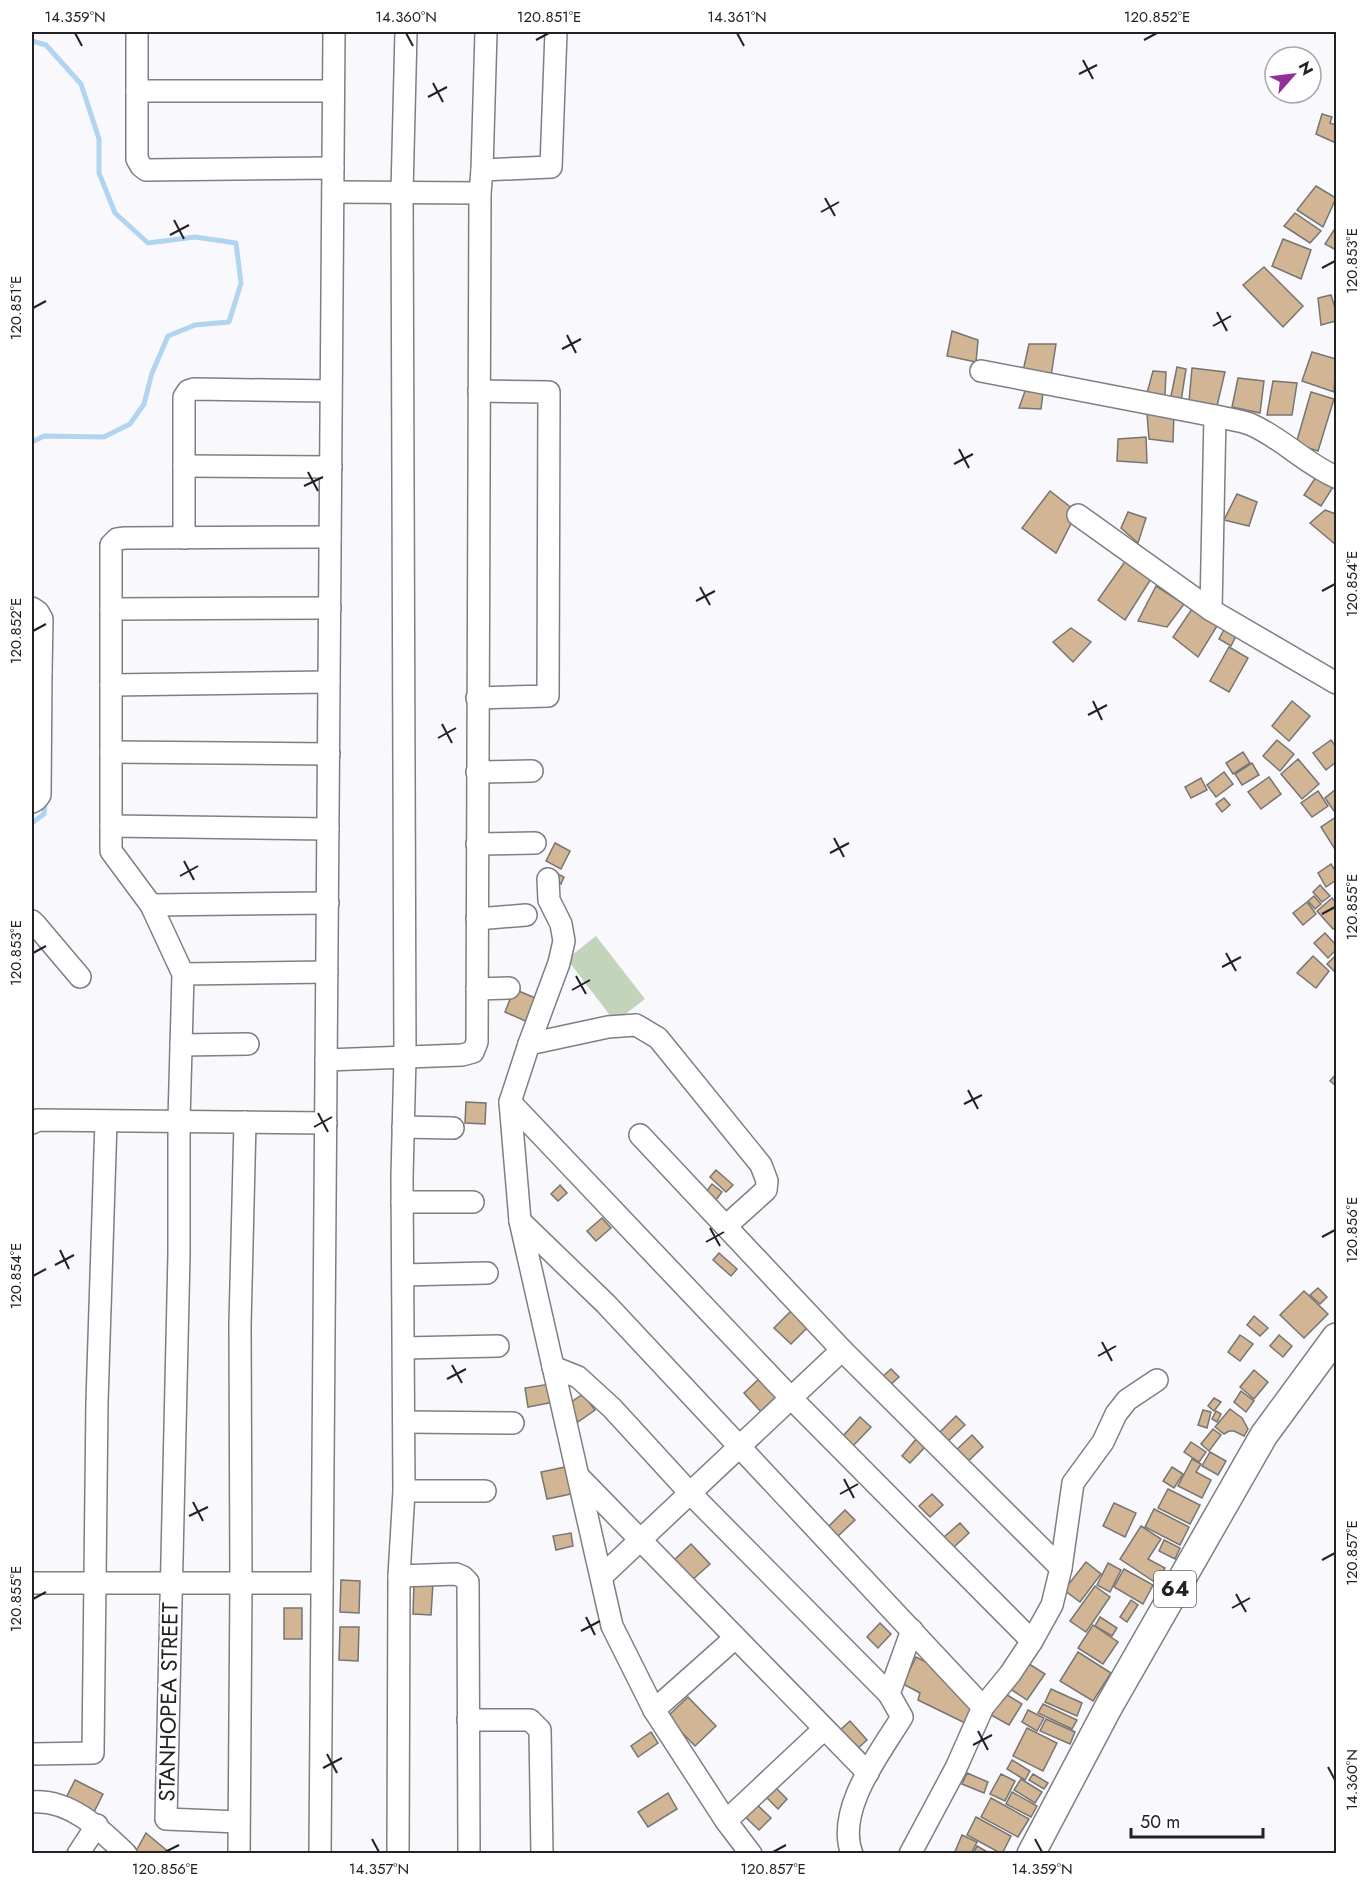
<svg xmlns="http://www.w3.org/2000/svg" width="1368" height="1885" font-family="Jost,sans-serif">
	<rect width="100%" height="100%" fill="#f9f9fd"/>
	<path fill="#c2d4ba" d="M596,936L645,999L615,1022L567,959Z"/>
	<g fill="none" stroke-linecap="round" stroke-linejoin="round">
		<g stroke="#b1d5f1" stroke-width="5">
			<path d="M32,41L46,45L81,84L99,139V173L115,213L148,243L195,237L236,243L241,283L229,322L195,325L168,336L152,373L144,404L130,424L104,437L44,436L32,442"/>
			<path d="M32,823L44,814L45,801"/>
		</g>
	</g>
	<g fill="#d2b594" stroke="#777572" stroke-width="1.5">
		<path d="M1322,114L1332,117L1330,123L1336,125V143L1316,134Z"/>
		<path d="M1316,186L1336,198L1323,227L1297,210Z"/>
		<path d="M1295,213L1321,231L1310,243L1284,226Z"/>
		<path d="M1336,227V250L1325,244Z"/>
		<path d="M1283,239L1311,250L1301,279L1272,266Z"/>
		<path d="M1264,267L1303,306L1283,327L1243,285Z"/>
		<path d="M1331,295L1336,311V321L1321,325L1318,298Z"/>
		<path d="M952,331L978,340L976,362L947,356Z"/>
		<path d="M1029,344H1056L1051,376L1023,371Z"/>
		<path d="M1312,352L1336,359L1334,392L1302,381Z"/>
		<path d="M1177,367L1186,369L1181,401L1171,396Z"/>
		<path d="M1192,368L1225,372L1217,406L1189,401Z"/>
		<path d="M1153,371L1166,372L1165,395L1147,393Z"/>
		<path d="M1238,378L1264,381L1260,413L1232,407Z"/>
		<path d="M1273,381L1297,383L1292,415H1267Z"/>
		<path d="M1025,391L1043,393L1041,409L1019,408Z"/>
		<path d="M1311,392L1334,399L1318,451L1296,444Z"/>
		<path d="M1174,413L1173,442L1149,439L1147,414Z"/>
		<path d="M1146,437L1147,463L1117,461L1118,439Z"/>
		<path d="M1316,477L1333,487L1321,506L1304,495Z"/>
		<path d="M1050,491L1077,512L1056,553L1022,528Z"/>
		<path d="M1237,494L1257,502L1249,526L1224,520Z"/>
		<path d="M1325,510L1336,514V545L1310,523Z"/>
		<path d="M1128,512L1146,518L1138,543L1121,528Z"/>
		<path d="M1126,560L1151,579L1125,620L1098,600Z"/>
		<path d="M1156,586L1184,604L1167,627L1138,621Z"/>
		<path d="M1192,609L1217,626L1198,657L1173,637Z"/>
		<path d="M1226,626L1238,632L1231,646L1219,639Z"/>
		<path d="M1071,628L1091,642L1073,662L1053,642Z"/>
		<path d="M1229,647L1248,658L1229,692L1210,681Z"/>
		<path d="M1292,701L1310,716L1289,741L1272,726Z"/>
		<path d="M1277,740L1294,754L1280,771L1263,756Z"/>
		<path d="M1331,740L1336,747V762L1326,770L1313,753Z"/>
		<path d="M1243,752L1250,763L1233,774L1226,763Z"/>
		<path d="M1298,759L1319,784L1302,799L1281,774Z"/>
		<path d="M1252,763L1259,775L1242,785L1235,774Z"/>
		<path d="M1224,772L1233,784L1216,797L1207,785Z"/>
		<path d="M1269,777L1281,794L1261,809L1248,792Z"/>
		<path d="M1201,778L1207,790L1191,798L1185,787Z"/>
		<path d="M1336,789V814L1325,798Z"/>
		<path d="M1318,791L1328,806L1312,817L1301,803Z"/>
		<path d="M1224,798L1230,805L1222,812L1216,804Z"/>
		<path d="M1336,817V851L1321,827Z"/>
		<path d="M555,843L570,851L561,869L546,861Z"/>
		<path d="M1331,864L1336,872V880L1326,887L1318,873Z"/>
		<path d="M556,873L564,877L561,884L553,880Z"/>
		<path d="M1320,885L1330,896L1322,902L1313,892Z"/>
		<path d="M1314,896L1321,904L1315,909L1308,901Z"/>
		<path d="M1332,898L1336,903V927L1333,929L1317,911Z"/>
		<path d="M1307,902L1316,914L1303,925L1293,913Z"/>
		<path d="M1325,933L1336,945V950L1328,958L1314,943Z"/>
		<path d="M1336,955V973L1327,964Z"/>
		<path d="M1313,956L1329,971L1316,988L1297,973Z"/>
		<path d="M514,989L540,1000L530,1023L505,1012Z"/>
		<path d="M1336,1074V1086L1330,1081Z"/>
		<path d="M466,1102L486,1103L485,1124L465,1123Z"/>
		<path d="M716,1170L733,1185L726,1192L710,1177Z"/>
		<path d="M712,1184L722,1192L716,1200L706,1192Z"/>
		<path d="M560,1185L567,1193L558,1201L551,1194Z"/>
		<path d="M602,1218L611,1228L596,1241L587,1231Z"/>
		<path d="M719,1253L737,1269L731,1276L713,1260Z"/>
		<path d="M1318,1288L1327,1297L1320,1304L1310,1295Z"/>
		<path d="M1304,1291L1328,1314L1304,1338L1280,1315Z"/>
		<path d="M792,1310L809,1326L791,1344L774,1328Z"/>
		<path d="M1254,1316L1268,1328L1260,1336L1247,1325Z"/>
		<path d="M1240,1335L1253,1344L1240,1361L1228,1352Z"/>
		<path d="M1279,1335L1292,1346L1283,1357L1270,1346Z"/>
		<path d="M891,1369L899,1377L888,1387L881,1378Z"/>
		<path d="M1254,1370L1268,1382L1254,1399L1240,1387Z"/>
		<path d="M762,1376L780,1397L762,1413L744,1393Z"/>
		<path d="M550,1384L554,1402L528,1407L525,1388Z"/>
		<path d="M1241,1391L1254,1401L1246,1412L1234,1402Z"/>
		<path d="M583,1394L595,1410L578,1422L567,1405Z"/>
		<path d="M1214,1398L1221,1402L1214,1411L1208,1406Z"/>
		<path d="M1230,1409L1242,1418L1248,1429L1244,1436L1234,1431H1229L1224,1434L1215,1427Z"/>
		<path d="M1203,1410L1211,1412L1207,1428L1198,1425Z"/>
		<path d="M1216,1411L1221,1414L1217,1422L1212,1419Z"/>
		<path d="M956,1416L965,1425L945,1444L937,1435Z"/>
		<path d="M860,1417L871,1427L853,1446L843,1436Z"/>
		<path d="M1213,1429L1221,1435L1209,1451L1201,1444Z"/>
		<path d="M972,1435L983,1447L962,1467L950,1456Z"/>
		<path d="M917,1438L926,1446L910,1463L902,1456Z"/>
		<path d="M1191,1442L1206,1452L1199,1462L1184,1452Z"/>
		<path d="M1210,1452L1226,1461L1218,1475L1202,1466Z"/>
		<path d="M1192,1459L1201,1464L1196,1472L1211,1480L1202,1498L1178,1486Z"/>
		<path d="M570,1466L576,1493L547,1499L541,1472Z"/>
		<path d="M1172,1467L1183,1474L1174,1488L1163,1481Z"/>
		<path d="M1168,1489L1200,1505L1190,1524L1158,1508Z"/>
		<path d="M932,1494L943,1505L930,1517L919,1506Z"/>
		<path d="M1114,1503L1136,1513L1125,1537L1103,1526Z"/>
		<path d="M1154,1509L1189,1527L1180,1545L1145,1527Z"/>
		<path d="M845,1510L855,1520L836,1538L827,1528Z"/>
		<path d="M960,1523L969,1533L954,1547L944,1537Z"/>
		<path d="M1141,1526L1161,1539L1148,1559L1165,1568L1156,1583L1120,1559Z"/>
		<path d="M571,1533L573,1546L556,1550L553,1536Z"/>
		<path d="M1164,1540L1180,1548L1175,1559L1159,1551Z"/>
		<path d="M691,1544L710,1564L690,1582L672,1562Z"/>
		<path d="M1086,1562L1101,1574L1080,1602L1064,1590Z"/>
		<path d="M1108,1563L1121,1570L1110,1592L1097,1585Z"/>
		<path d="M1124,1569L1153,1585L1143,1604L1114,1587Z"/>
		<path d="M341,1580L360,1581L359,1613L340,1612Z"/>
		<path d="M414,1582L433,1583L431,1615L413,1614Z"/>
		<path d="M1095,1586L1110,1597L1086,1632L1070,1621Z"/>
		<path d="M1131,1600L1138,1605L1127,1622L1120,1617Z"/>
		<rect x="284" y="1608" width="18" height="31"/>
		<path d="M1100,1617L1117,1628L1112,1636L1095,1626Z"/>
		<path d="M880,1623L891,1634L878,1648L867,1637Z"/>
		<path d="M1093,1625L1118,1642L1103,1664L1078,1648Z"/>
		<path d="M340,1627H359L358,1661L339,1660Z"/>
		<path d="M1078,1652L1111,1673L1093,1701L1060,1681Z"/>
		<path d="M916,1657L932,1665L974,1708L967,1724L918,1700L920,1693L903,1684Z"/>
		<path d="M1026,1662L1045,1674L1027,1700L1009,1688Z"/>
		<path d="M1051,1689L1082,1703L1077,1716L1045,1702Z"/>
		<path d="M1004,1693L1022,1704L1009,1725L991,1715Z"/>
		<path d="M688,1697L716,1726L695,1746L667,1717Z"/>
		<path d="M1043,1704L1077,1720L1072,1729L1038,1713Z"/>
		<path d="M1028,1710L1044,1718L1037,1731L1022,1722Z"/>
		<path d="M1046,1719L1075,1732L1070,1744L1040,1731Z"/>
		<path d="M850,1721L867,1740L855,1751L838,1732Z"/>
		<path d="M1027,1728L1057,1743L1043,1771L1013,1756Z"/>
		<path d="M651,1732L658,1743L638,1757L631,1746Z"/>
		<path d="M1012,1760L1030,1771L1025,1780L1007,1769Z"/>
		<path d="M967,1773L988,1782L984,1793L962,1784Z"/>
		<path d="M1001,1774L1015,1781L1005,1801L990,1794Z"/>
		<path d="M1033,1774L1048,1783L1044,1789L1029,1780Z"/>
		<path d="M1021,1779L1042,1792L1035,1803L1014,1790Z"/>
		<path d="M75,1780L103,1794L92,1816L64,1802Z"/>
		<path d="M773,1785L787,1799L778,1809L763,1794Z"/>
		<path d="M1012,1792L1037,1806L1031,1817L1006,1804Z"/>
		<path d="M668,1793L677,1809L648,1827L638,1812Z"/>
		<path d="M991,1798L1029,1819L1018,1837L981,1817Z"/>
		<path d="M752,1800L771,1818L759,1830L740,1812Z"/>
		<path d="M976,1817L1011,1836L1002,1854L967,1835Z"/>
		<path d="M146,1833L171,1854L135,1853Z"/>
		<path d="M962,1835L977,1842L971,1854H954Z"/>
		<path d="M977,1846L991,1854H973Z"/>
	</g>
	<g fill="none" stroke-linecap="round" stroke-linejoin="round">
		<defs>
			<g id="minor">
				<path d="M137,32V159L141,166L146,170L333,168"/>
				<path d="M137,91H333"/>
				<path d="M482,170L486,32"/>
				<path d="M333,192L480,193"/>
				<path d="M981,371L1215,416C1227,419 1241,420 1252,425C1283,439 1306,464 1336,477"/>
				<path d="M184,466L331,467"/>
				<path d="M1078,515L1211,610L1336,683"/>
				<path d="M184,538V397L188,391L194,389L331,391"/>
				<path d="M32,608L38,612L42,619L41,672"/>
				<path d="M111,609L330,608"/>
				<path d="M1211,610L1215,416"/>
				<path d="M32,672H41L40,795L36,800L32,802"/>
				<path d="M111,685L329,682"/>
				<path d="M477,698L548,696L549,392L479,391"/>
				<path d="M111,752L329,754"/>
				<path d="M477,772L532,771"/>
				<path d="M111,826L328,829"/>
				<path d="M477,844L535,843"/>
				<path d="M151,905L328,903"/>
				<path d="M477,919L526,915"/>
				<path d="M32,921L36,925L80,977"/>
				<path d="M183,974L327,972"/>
				<path d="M477,989L509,988"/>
				<path d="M529,1044L559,963L564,941L561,924L549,900L548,879"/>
				<path d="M181,1045L248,1044"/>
				<path d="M326,1060L462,1055L473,1052L477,1042L480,193L482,170L551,167L556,32"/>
				<path d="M510,1102L791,1398L1032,1641"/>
				<path d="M32,1123L38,1120L326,1123"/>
				<path d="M403,1127L453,1128"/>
				<path d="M640,1135L842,1350L1061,1568"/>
				<path d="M402,1202H473"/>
				<path d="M520,1221L606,1304L983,1707"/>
				<path d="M726,1226L766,1190L767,1181L761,1165L658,1038L636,1025L608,1027L529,1044L510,1102L520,1221L612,1626L654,1710L726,1821L751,1854"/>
				<path d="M403,1275L487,1273"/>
				<path d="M404,1348L498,1346"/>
				<path d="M553,1367L578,1377L612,1408L690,1493L889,1694"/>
				<path d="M404,1422L513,1423"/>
				<path d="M579,1477L868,1773"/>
				<path d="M404,1491H485"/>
				<path d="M399,1576L456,1574L463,1577L468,1582L469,1854"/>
				<path d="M602,1576L842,1350"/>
				<path d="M32,1583H322"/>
				<path d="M654,1710L735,1638"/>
				<path d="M468,1720H530L540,1730L542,1854"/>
				<path d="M32,1754L93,1753L97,1402L106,1121"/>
				<path d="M32,1802C70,1799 100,1829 126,1854"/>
				<path d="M726,1821L824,1729"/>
				<path d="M239,1822L166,1819L179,1254V1121L183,974L151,905L111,851V545L117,539L125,538L330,537"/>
				<path d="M78,1854L97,1825"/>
				<path d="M239,1854L241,1583L240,1325L245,1122"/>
				<path d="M320,1854L334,32"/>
				<path d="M398,1854L399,1576L404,1491L402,1177L405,1057L402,192L406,32"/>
				<path d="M852,1854C835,1810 880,1753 902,1717L889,1694L912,1630"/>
				<path d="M910,1854L956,1768L983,1707L1010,1674L1032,1641L1052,1605L1061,1568L1073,1483L1103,1442L1116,1414L1127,1400L1157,1380"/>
			</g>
			<path id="major" d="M1031,1854L1108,1708L1264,1435L1336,1337"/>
		</defs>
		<use href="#minor" stroke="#7f7f82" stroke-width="24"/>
		<use href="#major" stroke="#7f7f82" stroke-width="30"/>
		<use href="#minor" stroke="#fff" stroke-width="21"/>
		<use href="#major" stroke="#fff" stroke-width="27"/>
	</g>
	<path fill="none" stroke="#222224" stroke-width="2" d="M75,33L82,46M406,33L413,46M737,33L744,46M536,40L549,33M1144,40L1157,33M1083,60L1093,79M1079,74L1097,65M433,83L443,102M428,97L447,87M825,198L835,216M821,212L839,202M174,220L184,239M170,235L189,225M1322,268L1335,261M33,308L46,301M1217,312L1227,331M1213,326L1231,316M567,335L576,353M562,349L581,339M959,449L969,468M954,464L973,454M308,472L318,491M304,486L323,477M700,587L710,605M1322,591L1335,584M696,601L715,591M33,631L46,624M1093,701L1102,720M1088,715L1107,705M442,724L452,743M438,738L456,728M834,838L844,857M830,853L849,843M184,861L194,880M180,876L198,866M1322,914L1335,907M33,953L46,946M1226,953L1236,971M1222,967L1241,957M576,976L586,994M572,990L590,980M968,1090L978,1109M964,1104L982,1095M318,1113L328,1132M314,1127L332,1117M710,1228L720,1246M1322,1237L1335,1230M706,1242L724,1232M60,1250L69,1269M55,1265L74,1255M33,1276L46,1269M1102,1342L1112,1361M1098,1356L1116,1346M452,1365L462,1383M447,1379L466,1369M844,1479L854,1498M840,1494L858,1484M193,1502L203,1521M189,1516L208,1507M1322,1560L1335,1553M1236,1594L1246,1612M33,1599L46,1592M1232,1608L1250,1598M586,1617L595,1635M581,1631L600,1621M978,1731L988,1750M973,1745L992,1735M327,1754L337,1773M1328,1767L1335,1780M323,1768L342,1758M372,1839L379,1852M1035,1839L1042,1852M165,1852L179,1845M773,1852L786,1845"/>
	<g text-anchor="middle" stroke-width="4.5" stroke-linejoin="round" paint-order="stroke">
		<rect fill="#fff" stroke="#646466" stroke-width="1.5" x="1154" y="1571" width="42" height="36" rx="4.5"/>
		<g font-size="21" font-weight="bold" fill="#222224">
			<text x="1175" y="1596">64</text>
		</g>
		<g font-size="22" fill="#222224" stroke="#fff">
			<text transform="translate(168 1702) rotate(-89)" y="8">STANHOPEA STREET</text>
		</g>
	</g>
	<rect width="1368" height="1885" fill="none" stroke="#ffffff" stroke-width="66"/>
	<g transform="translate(1293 75) rotate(62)"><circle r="28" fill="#ffffff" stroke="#a7a7a7" stroke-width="1.5"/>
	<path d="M0-4.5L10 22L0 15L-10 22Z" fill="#923098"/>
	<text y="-9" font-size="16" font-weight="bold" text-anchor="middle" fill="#222224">N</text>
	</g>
	<path d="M1131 1828v9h132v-9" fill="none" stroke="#222224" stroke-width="3"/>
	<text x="1140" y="1828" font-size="18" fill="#222224" stroke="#ffffff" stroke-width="4.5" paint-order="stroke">50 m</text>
	<rect x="33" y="33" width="1302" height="1819" fill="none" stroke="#222224" stroke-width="2"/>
	<g font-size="15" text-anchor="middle" fill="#222224">
		<text x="75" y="22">14.359°N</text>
		<text x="406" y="22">14.360°N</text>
		<text x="549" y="22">120.851°E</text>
		<text x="737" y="22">14.361°N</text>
		<text x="1157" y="22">120.852°E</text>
		<text transform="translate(1352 261) rotate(-90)" y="5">120.853°E</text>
		<text transform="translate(16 308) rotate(-90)" y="5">120.851°E</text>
		<text transform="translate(1352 584) rotate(-90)" y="5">120.854°E</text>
		<text transform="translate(16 631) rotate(-90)" y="5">120.852°E</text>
		<text transform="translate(1352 907) rotate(-90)" y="5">120.855°E</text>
		<text transform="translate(16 953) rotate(-90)" y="5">120.853°E</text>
		<text transform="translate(1352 1230) rotate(-90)" y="5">120.856°E</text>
		<text transform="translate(16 1276) rotate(-90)" y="5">120.854°E</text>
		<text transform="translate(1352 1553) rotate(-90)" y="5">120.857°E</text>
		<text transform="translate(16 1599) rotate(-90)" y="5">120.855°E</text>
		<text transform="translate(1352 1780) rotate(-90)" y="5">14.360°N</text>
		<text x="165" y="1874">120.856°E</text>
		<text x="379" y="1874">14.357°N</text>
		<text x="773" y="1874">120.857°E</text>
		<text x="1042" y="1874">14.359°N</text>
	</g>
</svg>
